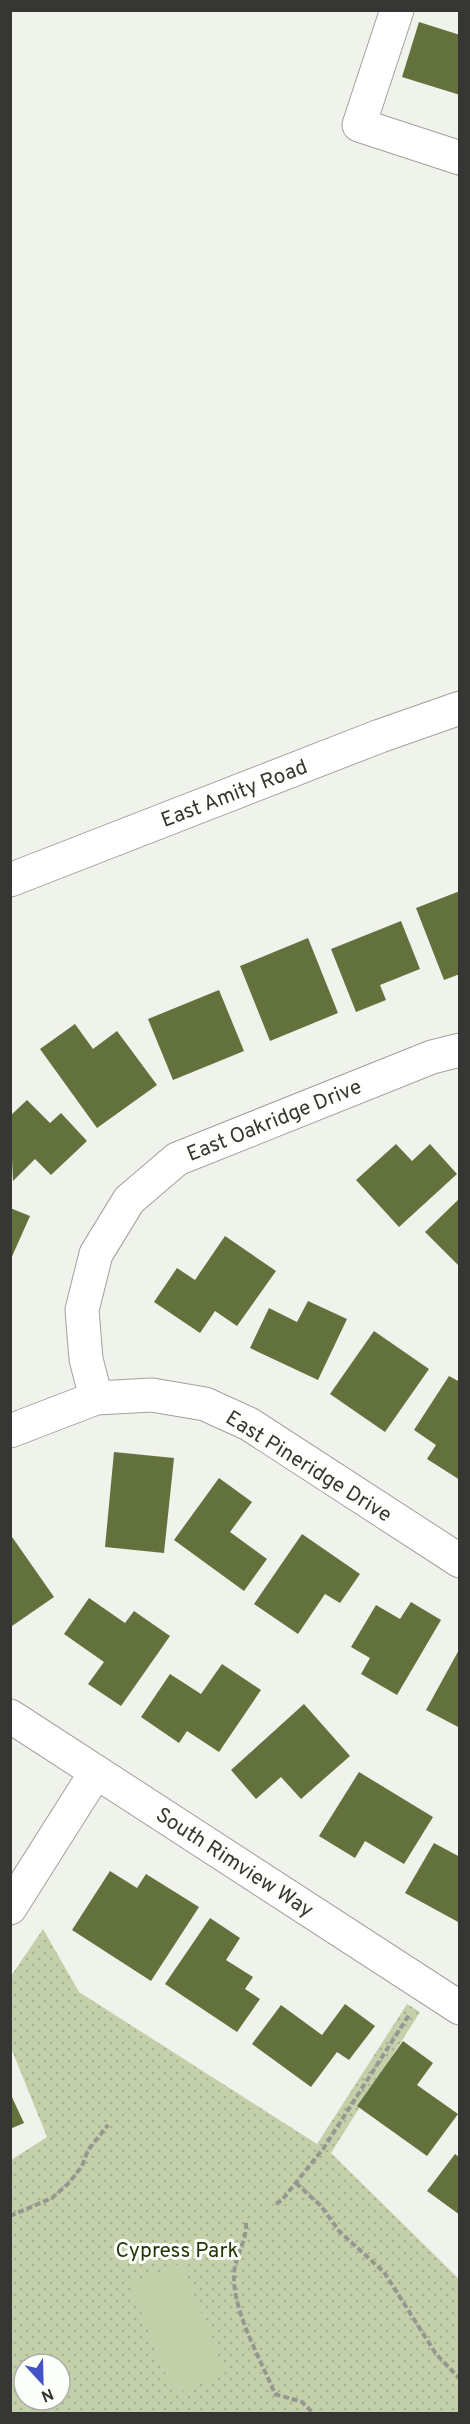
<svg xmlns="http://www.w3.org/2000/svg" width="470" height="2424" font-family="Overpass,sans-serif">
	<defs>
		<pattern id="green-dots" width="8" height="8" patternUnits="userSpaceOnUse" patternTransform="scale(1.5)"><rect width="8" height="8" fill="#c3d0a9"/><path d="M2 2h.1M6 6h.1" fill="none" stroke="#a8b392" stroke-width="1.8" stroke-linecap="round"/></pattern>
	</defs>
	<rect width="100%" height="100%" fill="#f0f2ec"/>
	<path fill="url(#green-dots)" fill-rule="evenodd" d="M43,1929L79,1992L317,2144L407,2004L420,2012L331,2153L459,2279V2413L11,2414V2160L47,2137L11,2048V1976ZM24,2364H60V2400H24Z"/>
	<path fill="#c3d0a9" d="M182,2263L225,2374L174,2395L130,2284Z"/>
	<g fill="#63723c">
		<path d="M419,22L460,35V95L402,77Z"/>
		<path d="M460,891V974L444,980L416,908Z"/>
		<path d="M401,921L420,969L380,985L386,1000L356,1012L331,949Z"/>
		<path d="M308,938L338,1013L270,1041L240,966Z"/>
		<path d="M219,990L244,1051L173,1080L148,1019Z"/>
		<path d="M75,1024L93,1049L117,1031L157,1085L97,1128L40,1049Z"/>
		<path d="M27,1100L50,1123L61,1113L87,1141L51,1175L35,1159L13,1181L10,1116Z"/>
		<path d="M396,1144L412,1161L430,1144L457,1174L399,1227L356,1180Z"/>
		<path d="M460,1198V1267L425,1232Z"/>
		<path d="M10,1208L30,1216L10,1261Z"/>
		<path d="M225,1236L276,1271L237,1326L215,1311L200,1333L154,1302L177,1268L195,1280Z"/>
		<path d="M308,1301L347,1319L318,1380L250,1348L269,1308L297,1322Z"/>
		<path d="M374,1331L429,1369L385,1432L330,1394Z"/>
		<path d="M449,1376L460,1382V1480L427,1459L436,1445L414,1430Z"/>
		<path d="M114,1452L174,1458L164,1553L105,1547Z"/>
		<path d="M219,1478L252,1502L230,1532L267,1559L244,1591L174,1540Z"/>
		<path d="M10,1534L54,1597L12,1626L10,1623Z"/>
		<path d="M302,1534L360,1574L340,1603L325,1594L298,1634L254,1604Z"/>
		<path d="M89,1598L125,1623L134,1611L170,1636L121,1706L88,1684L104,1662L64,1634Z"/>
		<path d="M411,1602L441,1620L397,1695L361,1674L370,1658L351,1647L376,1605L400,1619Z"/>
		<path d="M460,1648V1728L426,1710Z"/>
		<path d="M222,1664L261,1690L219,1752L187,1731L179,1743L141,1717L170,1674L201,1694Z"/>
		<path d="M304,1704L350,1756L301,1799L281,1777L256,1799L231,1770Z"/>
		<path d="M359,1772L433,1817L404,1864L365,1841L355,1858L319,1836Z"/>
		<path d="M434,1843L460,1857V1923L405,1893Z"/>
		<path d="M110,1871L137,1888L146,1874L199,1907L151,1981L72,1930Z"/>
		<path d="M210,1918L240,1938L226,1960L253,1977L245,1989L260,1999L237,2032L165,1984Z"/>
		<path d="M345,2004L375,2026L349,2060L337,2052L311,2087L252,2044L281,2005L322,2035Z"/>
		<path d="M403,2041L433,2063L417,2085L458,2114L427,2156L357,2106Z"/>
		<path d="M10,2093L24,2123L10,2129Z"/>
		<path d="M455,2154L460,2158V2215L427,2191Z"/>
	</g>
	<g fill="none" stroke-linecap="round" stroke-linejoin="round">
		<defs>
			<g id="minor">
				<path d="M397,10L359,125L460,158"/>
				<path d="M10,880L380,736L460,708"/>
				<path d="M96,1398L86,1359L82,1310L96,1254L129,1200L177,1159L432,1057L460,1050"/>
				<path d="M10,1431L96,1398L152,1395L205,1404L249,1424L460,1561"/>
				<path d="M10,1716L460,2008"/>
				<path d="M10,1908L96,1772"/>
			</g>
		</defs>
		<use href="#minor" stroke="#a0a29c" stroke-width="35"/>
		<g stroke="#959793" stroke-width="4" stroke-dasharray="6 3" stroke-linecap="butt">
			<path d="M296,2183L321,2206L339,2231L384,2272L436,2354L460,2379"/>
			<path d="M276,2204L282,2200L323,2149L409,2015"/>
			<path d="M10,2216L52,2198L69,2183L82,2166L88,2150L108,2125"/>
			<path d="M246,2223C247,2242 234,2257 234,2276C233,2312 261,2360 275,2394L302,2402L314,2414"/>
		</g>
		<use href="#minor" stroke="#fff" stroke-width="33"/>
	</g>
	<g text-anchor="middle" stroke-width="6" stroke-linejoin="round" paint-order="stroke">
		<g font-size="21" fill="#363735" stroke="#fdfffa">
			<text transform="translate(234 793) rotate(-21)" y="7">East Amity Road</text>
			<text transform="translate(274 1120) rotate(-22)" y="7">East Oakridge Drive</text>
			<text transform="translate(309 1466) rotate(32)" y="7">East Pineridge Drive</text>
			<text transform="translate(235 1862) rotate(33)" y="7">South Rimview Way</text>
		</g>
		<g font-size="21" fill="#273206" stroke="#fdfffa">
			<text x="177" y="2257">Cypress Park</text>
		</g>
	</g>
	<rect width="470" height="2424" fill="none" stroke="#363735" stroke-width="24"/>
	<g transform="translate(42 2382) rotate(158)"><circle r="28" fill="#fdfffa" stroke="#adafab" stroke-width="1.5"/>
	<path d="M0-4.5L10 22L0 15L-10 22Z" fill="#4352c6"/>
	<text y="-9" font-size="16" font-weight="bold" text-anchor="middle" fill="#363735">N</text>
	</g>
</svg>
